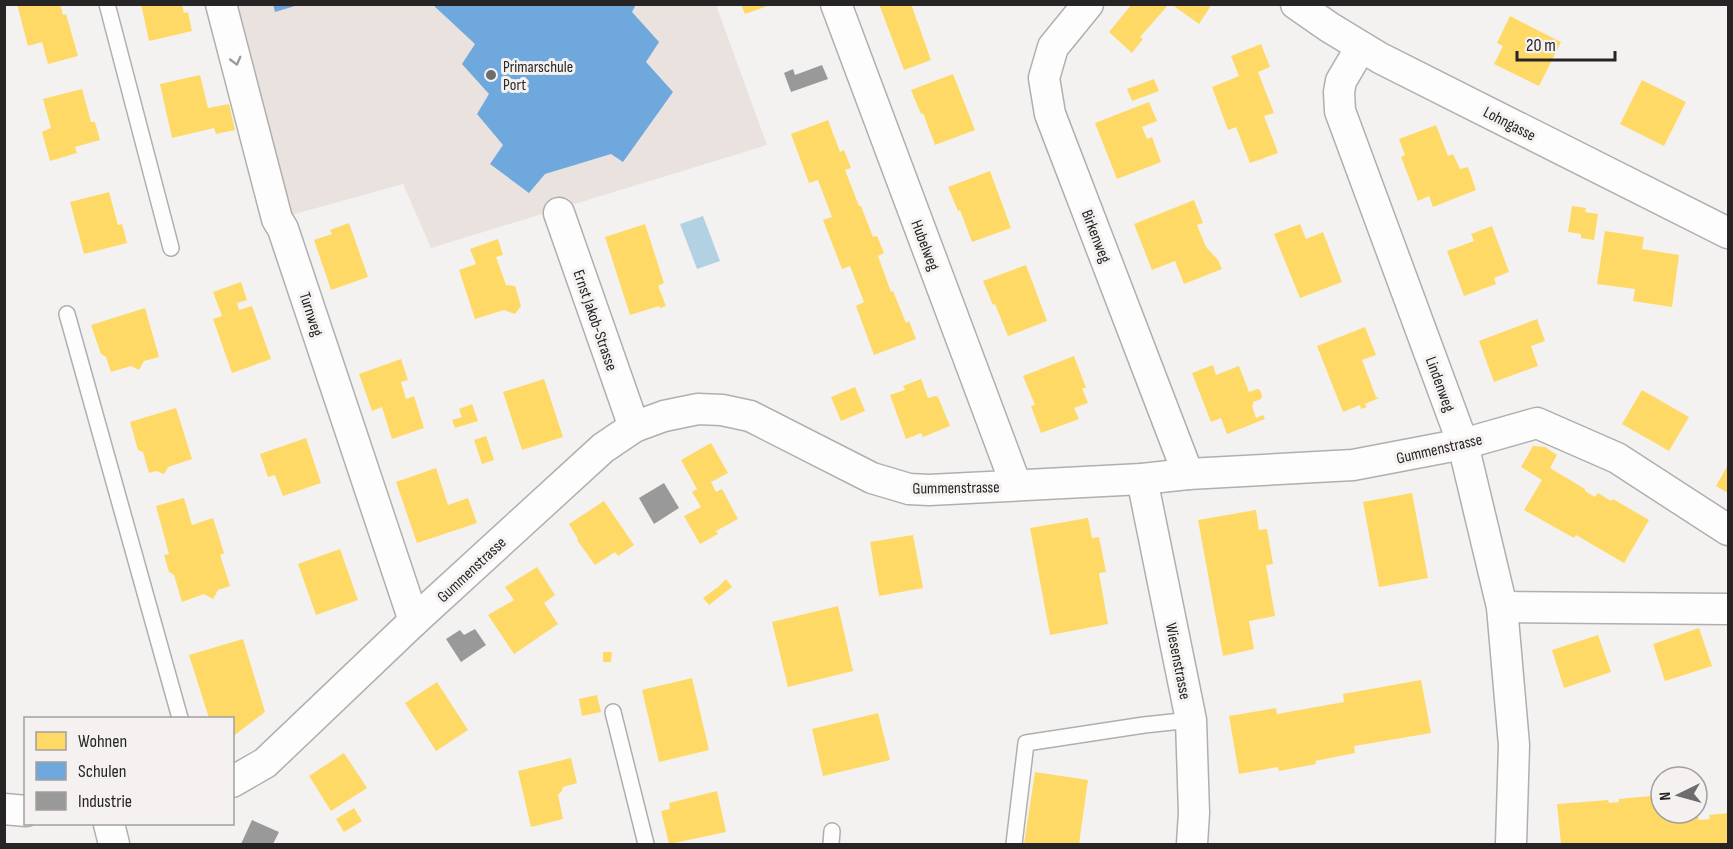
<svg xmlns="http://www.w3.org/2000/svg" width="1733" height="849" font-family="'Sofia Sans Condensed',sans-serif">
	<rect width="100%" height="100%" fill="#f4f2f1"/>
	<path fill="#e9e2df" d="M221,5H716L767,145L431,248L403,184L277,219Z"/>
	<path fill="#b2d2e4" d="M703,216L720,261L697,269L680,224Z"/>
	<g fill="#ffd966">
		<path d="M17,4H60L63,15L66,14L78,56L48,64L42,42L28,46Z"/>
		<path d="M141,4H182L184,13L188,12L192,31L149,41Z"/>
		<path d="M741,4H770V5L745,14Z"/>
		<path d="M879,4H911L931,60L904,70Z"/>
		<path d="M1132,4H1169L1140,37L1143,39L1132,53L1109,32Z"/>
		<path d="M1171,4H1212L1199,24Z"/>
		<path d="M1510,16L1561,42L1539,86L1494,64L1503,46L1497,43Z"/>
		<path d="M1261,44L1270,67L1258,72L1274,113L1264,116L1278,153L1250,163L1236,127L1228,130L1212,87L1239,76L1231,56Z"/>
		<path d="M953,74L975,130L935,145L923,113L921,114L911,90Z"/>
		<path d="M200,75L208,108L229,104L235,130L216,134L214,128L172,138L160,84Z"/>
		<path d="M1154,79L1159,91L1132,101L1127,89Z"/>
		<path d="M1642,80L1686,102L1664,146L1620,124Z"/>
		<path d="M82,89L91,122H95L100,140L75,147L77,153L50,161L42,132L51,128L43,99Z"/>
		<path d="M1149,102L1157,121L1142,127L1147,139L1152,137L1161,162L1117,179L1095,123Z"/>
		<path d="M828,120L840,152L844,150L851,168L845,170L859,206H861L873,237L877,236L884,253L878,256L891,292L893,291L906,323L909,321L916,339L874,355L856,306L864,302L850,266L842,269L823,220L832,217L818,180L809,183L791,134Z"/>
		<path d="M1436,125L1448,156L1453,154L1460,169L1468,167L1476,190L1433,207L1429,196L1418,201L1401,157L1405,155L1399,139Z"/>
		<path d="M990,171L1011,228L972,242L960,210L958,211L948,187Z"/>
		<path d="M109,192L118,225L122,224L127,243L84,254L70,202Z"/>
		<path d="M1194,200L1203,223L1197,225L1206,247L1218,260L1222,269L1184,284L1175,261L1152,270L1134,224Z"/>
		<path d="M1572,206L1586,208L1585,212L1598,214L1594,240L1581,238V234L1568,232Z"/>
		<path d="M349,223L368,277L331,290L314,240L332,234L330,230Z"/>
		<path d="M645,224L664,283L658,286L666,306L660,308L659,306L630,315L605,237Z"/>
		<path d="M1300,224L1306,239L1323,232L1342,282L1300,298L1274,234Z"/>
		<path d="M1492,226L1509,272L1494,278L1496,284L1464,296L1447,251L1474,241L1471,234Z"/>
		<path d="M1605,231L1644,237L1642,249L1679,255L1672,307L1633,301L1635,289L1597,284Z"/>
		<path d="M498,239L503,255L496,257L506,285L515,286L521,306L515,314L504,310L475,319L459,270L476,264L470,249Z"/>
		<path d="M1026,265L1047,321L1008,336L995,304L993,305L983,281Z"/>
		<path d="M241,282L247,300L237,303L239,310L252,306L271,359L232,373L213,319L222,316L213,292Z"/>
		<path d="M145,308L159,357L144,361L139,370L131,366L111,372L106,357L101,354L91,325Z"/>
		<path d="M1537,319L1545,341L1531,346L1538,366L1494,382L1479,341Z"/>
		<path d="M1365,327L1376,355L1362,360L1376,397L1379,398L1365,404L1367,407L1361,409L1360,405L1343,412L1317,346Z"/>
		<path d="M1074,356L1086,388H1082L1088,403L1074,408L1079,419L1041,433L1031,406L1035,405L1023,376Z"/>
		<path d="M401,359L408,380L401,382L406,399L414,396L424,428L392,439L382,407L372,411L359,374Z"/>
		<path d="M1213,365L1216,375L1239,366L1249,392L1257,389L1260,390L1262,396L1261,399L1253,402V405L1252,406L1256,418L1263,415L1265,419L1227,434L1221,418L1211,422L1192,373Z"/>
		<path d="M544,379L563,437L522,450L503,392Z"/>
		<path d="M921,379L928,398L935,396L938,397L950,426L923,437L921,433L906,439L890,395L905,390L903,386Z"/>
		<path d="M855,387L865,411L841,421L831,397Z"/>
		<path d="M1642,390L1689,417L1669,451L1622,424Z"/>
		<path d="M472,404L478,421L455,428L452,420L462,417L459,409Z"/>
		<path d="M176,408L192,459L168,467L164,474L156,471L149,473L143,452L138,450L130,422Z"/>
		<path d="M486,436L494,460L482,464L474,440Z"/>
		<path d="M306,438L321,483L283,496L275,475L268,477L260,454Z"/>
		<path d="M711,443L728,473L711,482L716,492L722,489L738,519L716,531L718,534L700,544L684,516L701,507L692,492L697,489L681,460Z"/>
		<path d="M1533,446L1545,447L1557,455L1550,468L1585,489V491L1595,497L1598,493L1611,501L1613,499L1649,520L1624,563L1576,535L1574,538L1524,510L1542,480L1521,467Z"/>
		<path d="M1728,465V493L1716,486Z"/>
		<path d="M436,468L448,505L468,498L477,523L417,543L396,482Z"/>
		<path d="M1412,493L1428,578L1379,587L1363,502Z"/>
		<path d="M184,498L192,525L213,518L224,553L220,555L230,586L218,590L213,599L204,594L182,602L174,575L169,572L164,555L169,554L156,506Z"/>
		<path d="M604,501L634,545L618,556L615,552L595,565L577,540L578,539L569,524Z"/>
		<path d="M1256,510L1259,530L1267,529L1273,564L1266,565L1275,616L1249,621L1254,649L1223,656L1198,520Z"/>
		<path d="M1088,518L1092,538L1099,537L1106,572L1099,573L1108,624L1050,635L1030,528Z"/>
		<path d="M913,535L923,588L879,596L870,542Z"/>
		<path d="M340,549L358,600L316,615L298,564Z"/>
		<path d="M537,567L555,595L544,603L558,624L514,654L488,615L514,600L505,587Z"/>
		<path d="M726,579L732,587L709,605L703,598L718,587Z"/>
		<path d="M838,606L853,671L788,687L772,622Z"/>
		<path d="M1699,628L1712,666L1665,681L1653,644Z"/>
		<path d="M1598,635L1611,672L1564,688L1552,650Z"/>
		<path d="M243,639L265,712L232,737V718H209L189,655Z"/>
		<path d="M603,652H612L611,662H603Z"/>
		<path d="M692,678L709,750L659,762L642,690Z"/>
		<path d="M1421,680L1431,733L1354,746L1355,753L1315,761L1316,764L1279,771L1278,767L1239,774L1229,716L1276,708L1277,714L1344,702L1343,694Z"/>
		<path d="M437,682L468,730L436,751L405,703Z"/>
		<path d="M597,695L601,712L582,716L579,699Z"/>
		<path d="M878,713L890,760L823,776L812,729Z"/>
		<path d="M344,753L367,788L331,811L309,776Z"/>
		<path d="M571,758L577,783L563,787L562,791L558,795L563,819L531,827L518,771Z"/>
		<path d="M1035,772L1088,780L1079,844H1024Z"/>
		<path d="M717,791L726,832L669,844L661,811L670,809L669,803Z"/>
		<path d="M1661,795V813H1663L1664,819L1698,816L1699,820L1710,819L1709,815L1728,813V844H1561L1557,804L1608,800L1609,803L1619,802V799Z"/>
		<path d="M354,808L362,821L344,832L336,819Z"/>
	</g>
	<g fill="#6fa8dc">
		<path d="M273,4H298V5L275,12Z"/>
		<path d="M432,4H636L632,12L659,42L646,62L673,92L623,162L611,154L545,174L529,193L490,164L503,145L477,114L489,94L462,64L475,44Z"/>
	</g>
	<g fill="#999">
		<path d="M822,65L828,79L791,92L784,73L793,69L795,75Z"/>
		<path d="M664,483L679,508L654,524L639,498Z"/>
		<path d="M475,629L486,645L461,662L446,639L460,630L464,635Z"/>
		<path d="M252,820L279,832L273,844H241Z"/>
	</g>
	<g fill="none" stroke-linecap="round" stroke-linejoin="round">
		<defs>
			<g id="lane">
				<path d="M107,4L171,248"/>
				<path d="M67,314L180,718"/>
				<path d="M613,712L646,844"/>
				<path d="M831,844L832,831"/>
				<path d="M1014,844L1026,743L1144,725L1191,720"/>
			</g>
			<g id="street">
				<path d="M221,4L277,219L283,229L414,621"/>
				<path d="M836,4L1016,485"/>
				<path d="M1088,4L1053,47L1044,78L1050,114L1188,474"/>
				<path d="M1296,4L1329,27L1380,58L1728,233"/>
				<path d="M1361,47L1341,81L1339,92L1340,111L1463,444L1502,607L1514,745L1511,844"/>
				<path d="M559,213L634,427"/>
				<path d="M1142,479L1191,720L1194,813L1192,844"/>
				<path d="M1502,607L1728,609"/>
				<path d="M232,782L265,763L414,621L603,448L634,427L664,416L698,409L722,410L750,416L872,478L909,489L929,490L1142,479L1188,474L1353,465L1463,444L1537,423L1617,458L1728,530"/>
				<path d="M4,809L26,811"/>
				<path d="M109,824L114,844"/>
			</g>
		</defs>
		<use href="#lane" stroke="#b0afae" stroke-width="18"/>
		<use href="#street" stroke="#b0afae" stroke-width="33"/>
		<use href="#lane" stroke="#fdfdfd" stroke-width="15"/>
		<use href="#street" stroke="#fdfdfd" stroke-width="30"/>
	</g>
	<defs><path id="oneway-chevron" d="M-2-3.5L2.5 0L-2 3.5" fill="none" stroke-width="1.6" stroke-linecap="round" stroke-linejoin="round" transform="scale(1.5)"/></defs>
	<use stroke="#9c9b9b" href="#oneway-chevron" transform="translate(236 61) rotate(75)"/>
	<circle fill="#6e6c6c" stroke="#f5f1f0" stroke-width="2" cx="491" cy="75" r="6"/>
	<g text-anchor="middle" stroke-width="6" stroke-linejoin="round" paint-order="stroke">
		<g font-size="16" fill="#262424" stroke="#f5f1f0" text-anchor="start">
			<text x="503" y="72">Primarschule<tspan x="503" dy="18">Port</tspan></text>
		</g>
		<g font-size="16" fill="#262424" stroke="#f5f1f0">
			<text transform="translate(1510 123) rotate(27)" y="6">Lohngasse</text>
			<text transform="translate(1097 236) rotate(69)" y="6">Birkenweg</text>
			<text transform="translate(926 245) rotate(69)" y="6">Hubelweg</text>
			<text transform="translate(312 314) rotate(72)" y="6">Turnweg</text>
			<text transform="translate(596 320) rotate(71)" y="6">Ernst Jakob-Strasse</text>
			<text transform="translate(1441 384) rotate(70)" y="6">Lindenweg</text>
			<text transform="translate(1439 448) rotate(-13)" y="6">Gummenstrasse</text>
			<text transform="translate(956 487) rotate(-1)" y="6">Gummenstrasse</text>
			<text transform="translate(471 569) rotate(-43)" y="6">Gummenstrasse</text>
			<text transform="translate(1179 661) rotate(79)" y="6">Wiesenstrasse</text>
		</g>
	</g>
	<rect width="1733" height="849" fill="none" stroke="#262424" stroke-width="12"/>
	<rect x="24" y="717" width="210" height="108" fill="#f5f1f0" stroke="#a29f9e" stroke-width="1.5"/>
	<rect x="36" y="732" width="30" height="18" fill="#ffd966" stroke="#a29f9e" stroke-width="1.5"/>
	<text x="78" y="747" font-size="18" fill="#262424">Wohnen</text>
	<rect x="36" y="762" width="30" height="18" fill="#6fa8dc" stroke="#a29f9e" stroke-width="1.5"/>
	<text x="78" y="777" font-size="18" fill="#262424">Schulen</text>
	<rect x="36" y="792" width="30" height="18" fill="#999999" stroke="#a29f9e" stroke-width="1.5"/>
	<text x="78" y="807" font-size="18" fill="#262424">Industrie</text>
	<g transform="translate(1679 795) rotate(265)"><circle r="28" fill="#f5f1f0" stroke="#a29f9e" stroke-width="1.5"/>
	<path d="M0-4.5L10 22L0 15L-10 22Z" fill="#6e6c6c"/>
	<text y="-9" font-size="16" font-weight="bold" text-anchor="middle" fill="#262424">N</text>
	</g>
	<path d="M1517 51v9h98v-9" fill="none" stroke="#262424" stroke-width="3"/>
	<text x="1526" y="51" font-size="18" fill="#262424" stroke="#f5f1f0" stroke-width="4.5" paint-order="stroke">20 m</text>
</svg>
